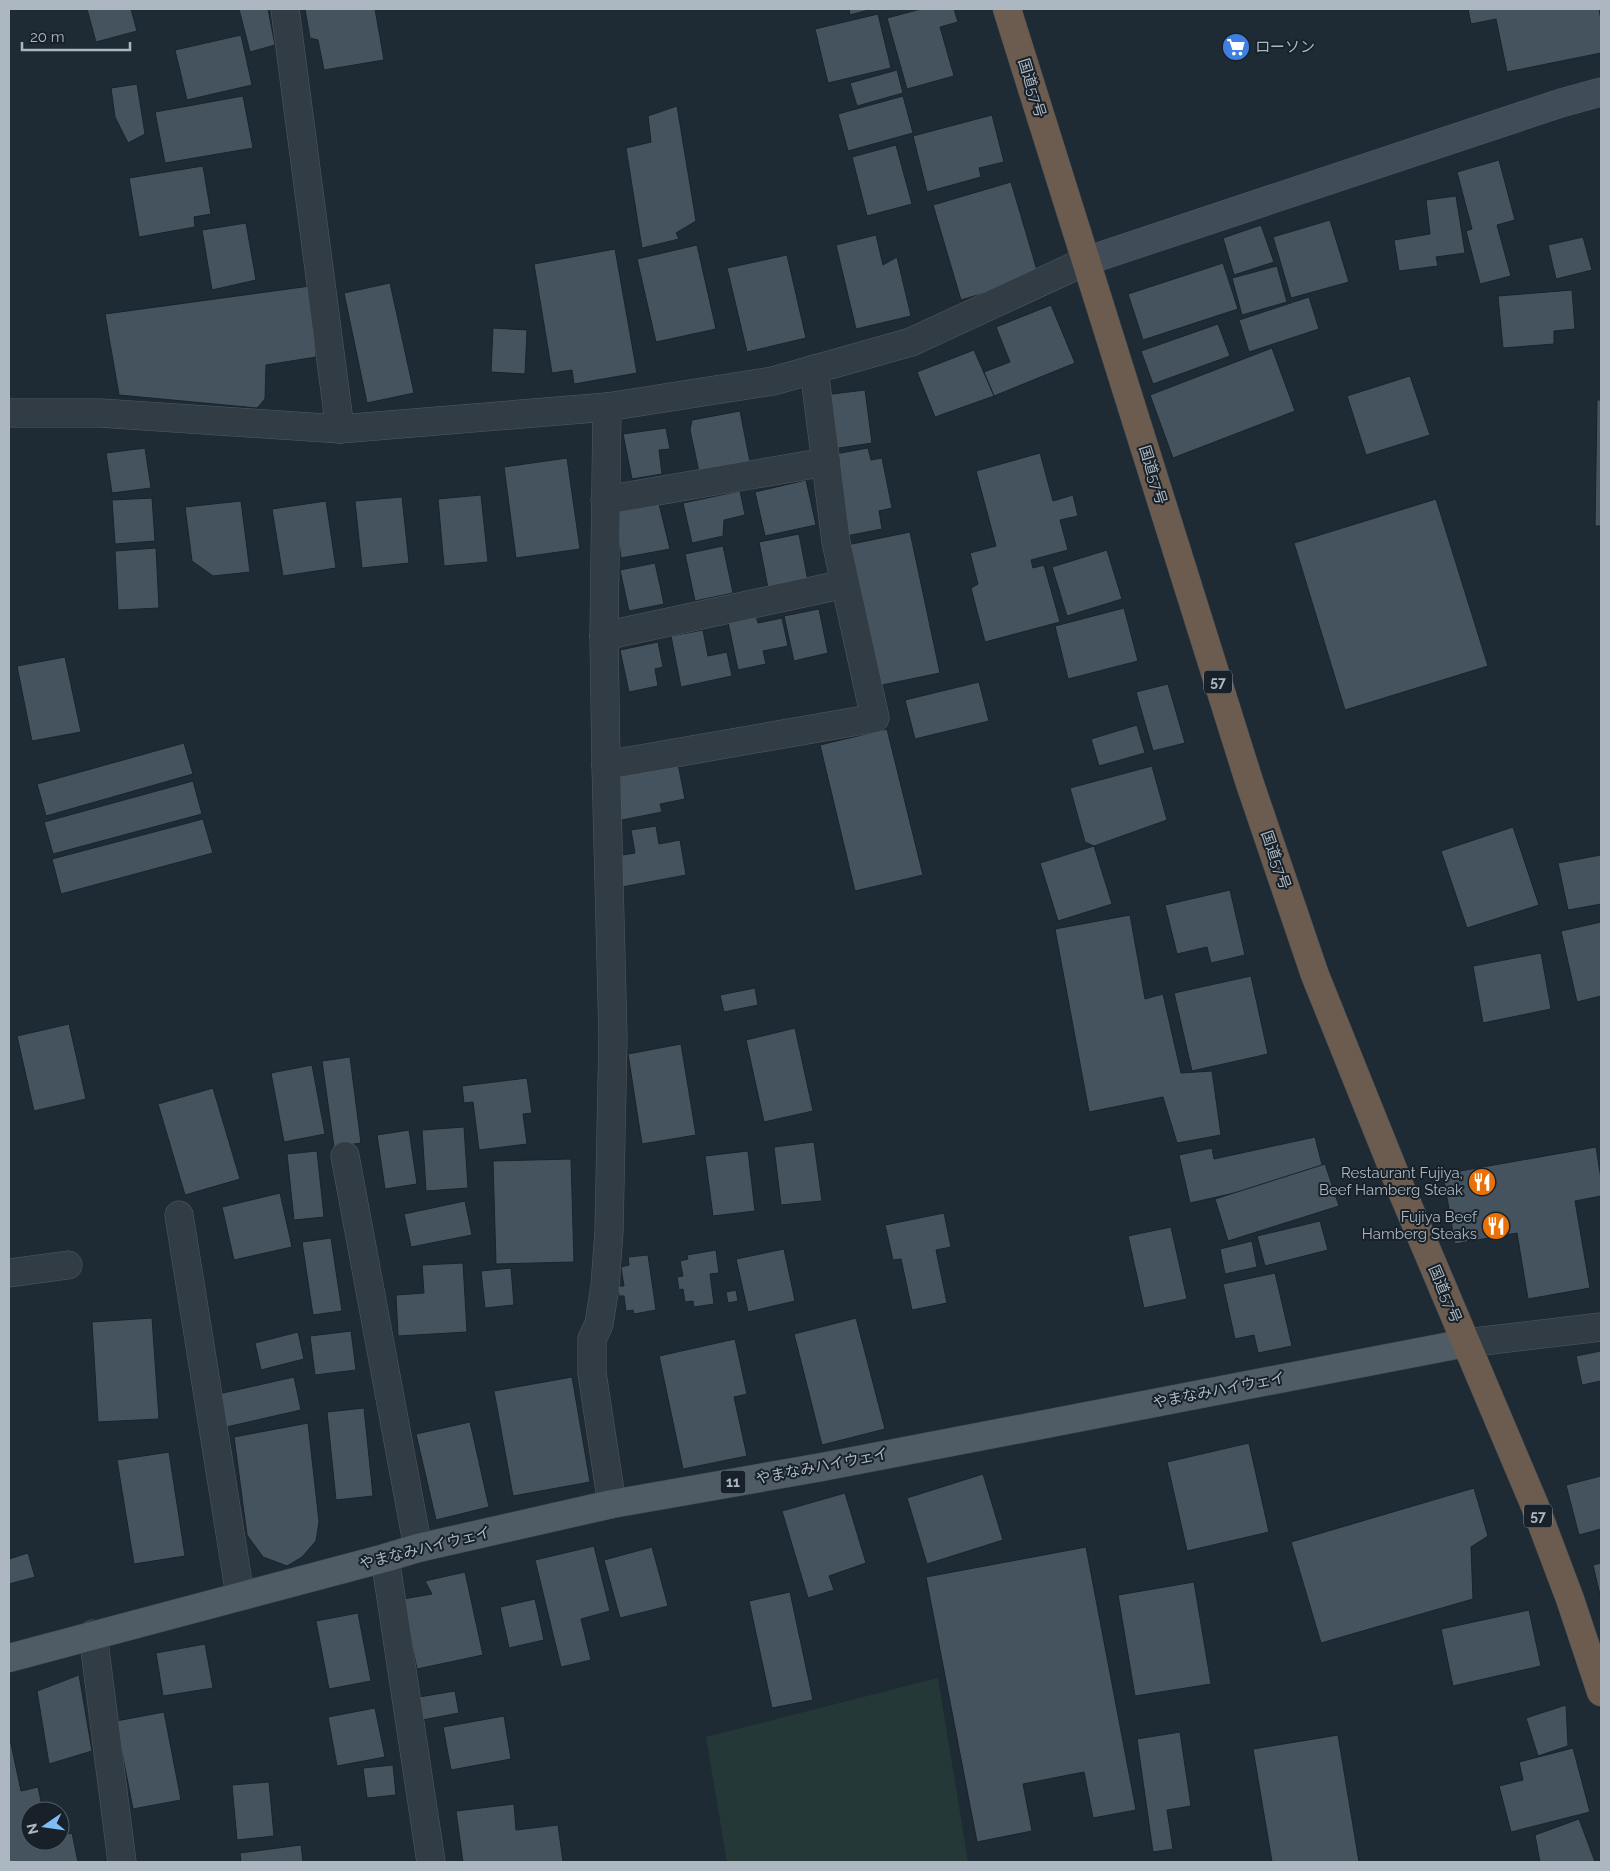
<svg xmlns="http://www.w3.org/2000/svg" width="1610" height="1871" font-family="Raleway,'Noto Sans JP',sans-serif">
	<rect width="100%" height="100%" fill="#1f2b34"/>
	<path fill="#243937" d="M938,1678L968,1862H727L706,1737Z"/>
	<g fill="#45535e" stroke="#1a232b">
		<path d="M87,9H131L137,31L96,42Z"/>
		<path d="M239,9H268L275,45L250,52Z"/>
		<path d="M305,9H375L384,60L324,70L318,40L310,38Z"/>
		<path d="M849,9H872L850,15Z"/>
		<path d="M921,9H954L958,22L940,27L954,76L907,89L887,18Z"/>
		<path d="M1468,9H1599L1601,20V53L1507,72L1496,19L1471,24Z"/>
		<path d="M878,14L891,68L828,83L815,29Z"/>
		<path d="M241,35L252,85L187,100L175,50Z"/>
		<path d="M897,70L903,93L857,106L850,83Z"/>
		<path d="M137,84L145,134L128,143L115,117L111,88Z"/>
		<path d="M243,96L253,148L165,163L155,112Z"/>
		<path d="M903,96L913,133L848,151L838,114Z"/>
		<path d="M677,106L696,221L676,233L679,239L642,248L626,148L651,142L648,116Z"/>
		<path d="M992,115L1004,162L979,168L981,177L927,192L913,136Z"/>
		<path d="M896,145L912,204L867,216L852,157Z"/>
		<path d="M1499,160L1515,220L1497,225L1511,276L1480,284L1466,231L1472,229L1457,172Z"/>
		<path d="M203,166L211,214L194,217L195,227L139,237L129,178Z"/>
		<path d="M1011,182L1039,277L961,300L933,205Z"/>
		<path d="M1456,196L1465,253L1436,257L1438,266L1399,271L1394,240L1430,234L1426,200Z"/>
		<path d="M1330,220L1349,282L1291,298L1273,237Z"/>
		<path d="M246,223L256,280L212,290L202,230Z"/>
		<path d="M1261,225L1274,262L1234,275L1223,238Z"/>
		<path d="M876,235L883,265L897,257L911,316L856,329L836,245Z"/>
		<path d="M1583,237L1592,270L1556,279L1548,245Z"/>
		<path d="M697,245L716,329L656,342L637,259Z"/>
		<path d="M615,249L637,373L574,384L572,370L552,373L534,264Z"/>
		<path d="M787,255L806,338L747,352L727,268Z"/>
		<path d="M1223,263L1238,309L1143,340L1128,294Z"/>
		<path d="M1277,266L1287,302L1242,315L1232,278Z"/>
		<path d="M390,283L414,393L367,403L344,293Z"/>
		<path d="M310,286L316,357L266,365L265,399L257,408L119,395L105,314Z"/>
		<path d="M1572,290L1575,329L1554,331V344L1503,348L1498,296Z"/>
		<path d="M1309,297L1319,329L1249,352L1239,320Z"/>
		<path d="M1051,305L1075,363L994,396L984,372L1010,362L996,327Z"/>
		<path d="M1218,324L1230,356L1153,384L1141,351Z"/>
		<path d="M493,328L527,330L525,374L491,372Z"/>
		<path d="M1272,348L1295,411L1173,458L1150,395Z"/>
		<path d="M974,350L994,396L935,417L917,372Z"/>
		<path d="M1410,376L1430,435L1366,455L1347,396Z"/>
		<path d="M865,390L872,443L832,449L824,395Z"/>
		<path d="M1597,400H1601V526H1595Z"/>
		<path d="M740,411L750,462L699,472L690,430L692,420Z"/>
		<path d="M666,428L670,449L659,450L662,474L632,479L623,434Z"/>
		<path d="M145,448L151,488L112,493L106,453Z"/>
		<path d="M868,448L871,460L882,458L892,508L879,511L882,529L846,536L830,455Z"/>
		<path d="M1040,453L1053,501L1073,495L1078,516L1060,520L1068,550L1031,560L1033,568L1044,565L1060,622L985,642L971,588L978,584L970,553L996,546L976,471Z"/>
		<path d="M567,458L580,549L516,558L504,467Z"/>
		<path d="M806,480L816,525L765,536L755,492Z"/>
		<path d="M740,491L745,515L724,520L723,536L692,543L683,503Z"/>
		<path d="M481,495L488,562L444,566L438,499Z"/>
		<path d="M402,497L409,563L362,568L355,501Z"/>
		<path d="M152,498L155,541L115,544L112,500Z"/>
		<path d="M1436,499L1488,666L1345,710L1294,543Z"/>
		<path d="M241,501L250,572L213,576L192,561L185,507Z"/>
		<path d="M326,501L336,568L283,576L272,509Z"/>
		<path d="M659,504L670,549L621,558L615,512Z"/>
		<path d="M910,532L940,673L877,686L847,545Z"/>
		<path d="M799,534L808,581L768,588L759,542Z"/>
		<path d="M723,546L733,593L695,601L685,554Z"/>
		<path d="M156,548L159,608L118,610L115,551Z"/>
		<path d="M1107,550L1122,599L1067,616L1052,567Z"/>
		<path d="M655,563L664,604L629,611L620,570Z"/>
		<path d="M1124,608L1138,661L1068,679L1055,626Z"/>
		<path d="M819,609L828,653L794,661L784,616Z"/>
		<path d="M756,616L758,623L782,618L788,646L763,651L766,664L738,670L728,622Z"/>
		<path d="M703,630L708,656L727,652L732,676L681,687L671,636Z"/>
		<path d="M658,642L663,667L655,669L658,686L629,692L620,650Z"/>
		<path d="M65,657L81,732L32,741L17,666Z"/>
		<path d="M979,682L989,721L915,739L905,700Z"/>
		<path d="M1168,684L1185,743L1153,751L1136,692Z"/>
		<path d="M1137,725L1145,753L1099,766L1091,739Z"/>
		<path d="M887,729L923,875L855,891L820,745Z"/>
		<path d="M184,743L193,774L46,816L37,784Z"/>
		<path d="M678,764L685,799L660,804L662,812L617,821L608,778Z"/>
		<path d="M1152,766L1167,820L1094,846L1085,842L1070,788Z"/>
		<path d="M193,781L202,814L53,854L44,822Z"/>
		<path d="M203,819L213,853L61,894L52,859Z"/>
		<path d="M656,826L659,844L680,840L686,875L622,887L616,856L635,853L631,830Z"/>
		<path d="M1513,827L1539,905L1467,928L1441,851Z"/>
		<path d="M1094,846L1112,904L1058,921L1040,863Z"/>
		<path d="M1601,855V904L1568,910L1558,863Z"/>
		<path d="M1230,890L1245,955L1211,963L1207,947L1177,954L1165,905Z"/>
		<path d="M1130,915L1145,999L1163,994L1181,1073L1212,1071L1221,1135L1177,1143L1163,1097L1089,1112L1055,929Z"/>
		<path d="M1601,922V996L1577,1002L1561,931Z"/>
		<path d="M1541,953L1551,1009L1483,1023L1473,966Z"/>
		<path d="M1251,976L1268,1054L1192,1071L1174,993Z"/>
		<path d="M755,988L758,1005L724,1012L720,995Z"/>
		<path d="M69,1024L86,1099L34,1111L17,1036Z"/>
		<path d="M795,1028L813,1111L764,1122L746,1040Z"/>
		<path d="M681,1044L696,1135L642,1144L628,1054Z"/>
		<path d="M350,1057L361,1143L334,1147L322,1061Z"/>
		<path d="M312,1065L325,1134L284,1142L271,1073Z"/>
		<path d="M527,1078L532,1113L523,1114L527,1144L479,1150L473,1102L464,1103L462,1086Z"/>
		<path d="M213,1088L240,1179L185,1195L158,1104Z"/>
		<path d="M464,1127L468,1188L426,1191L422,1130Z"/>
		<path d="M409,1130L417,1184L385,1189L377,1135Z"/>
		<path d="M1315,1137L1324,1173L1190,1203L1179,1155L1212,1148L1214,1159Z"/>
		<path d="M814,1142L822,1201L781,1205L774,1147Z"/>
		<path d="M1596,1147L1601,1179V1196L1575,1201L1590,1288L1528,1299L1517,1233L1455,1244L1443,1174Z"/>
		<path d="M317,1151L324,1217L294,1220L287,1154Z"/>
		<path d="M748,1151L755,1211L713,1216L705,1156Z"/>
		<path d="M571,1159L574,1262L496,1264L493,1161Z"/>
		<path d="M1325,1164L1339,1206L1228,1241L1215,1199Z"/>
		<path d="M280,1193L292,1247L234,1260L222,1207Z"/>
		<path d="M465,1201L472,1235L411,1247L404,1214Z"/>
		<path d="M944,1213L951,1247L936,1250L947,1303L912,1310L901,1259L893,1260L885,1225Z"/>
		<path d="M1320,1221L1328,1250L1265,1266L1257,1236Z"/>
		<path d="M1171,1227L1187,1299L1144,1308L1128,1236Z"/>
		<path d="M331,1238L342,1311L313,1315L302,1242Z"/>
		<path d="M1252,1241L1257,1267L1225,1274L1220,1249Z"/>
		<path d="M784,1249L795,1301L748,1312L736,1259Z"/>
		<path d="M716,1250L719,1273L710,1274L714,1304L694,1307L693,1301L685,1302L683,1289L679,1290L677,1277L683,1276L680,1261L688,1259L687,1255Z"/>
		<path d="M648,1255L656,1310L634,1314L633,1310L626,1311L624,1296H619L618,1286H624L621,1267L629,1265L628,1257Z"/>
		<path d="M463,1263L467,1332L398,1336L396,1295L424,1293L422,1265Z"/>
		<path d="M511,1268L514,1305L485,1308L481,1271Z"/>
		<path d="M1275,1273L1292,1346L1258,1353L1254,1335L1235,1339L1223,1284Z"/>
		<path d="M736,1290L738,1301L728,1303L726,1292Z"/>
		<path d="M152,1318L159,1419L98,1422L92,1322Z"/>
		<path d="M856,1318L885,1429L822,1445L794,1334Z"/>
		<path d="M351,1331L356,1370L315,1375L310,1336Z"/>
		<path d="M298,1332L304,1359L261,1370L255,1343Z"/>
		<path d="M735,1339L747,1394L734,1397L747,1456L683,1469L659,1356Z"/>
		<path d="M1601,1351V1381L1582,1385L1576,1356Z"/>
		<path d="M294,1377L301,1410L222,1428L214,1395Z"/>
		<path d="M572,1377L590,1482L513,1496L494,1391Z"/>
		<path d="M364,1408L373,1496L336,1500L327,1412Z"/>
		<path d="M470,1422L489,1507L436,1520L416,1434Z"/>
		<path d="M308,1423L319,1522L316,1541L302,1557L287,1566L263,1557L247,1535L234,1437Z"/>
		<path d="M1249,1443L1269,1532L1187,1551L1167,1462Z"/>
		<path d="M169,1452L185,1556L134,1564L117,1460Z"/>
		<path d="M983,1474L1003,1540L927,1564L907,1498Z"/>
		<path d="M1601,1476V1529L1579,1535L1566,1485Z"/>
		<path d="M1474,1488L1488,1536L1471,1547L1473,1599L1321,1643L1291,1542Z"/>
		<path d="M845,1493L866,1563L829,1576L834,1590L808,1598L782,1511Z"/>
		<path d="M594,1546L610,1611L581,1619L591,1660L561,1667L535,1560Z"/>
		<path d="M652,1547L668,1606L620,1618L604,1560Z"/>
		<path d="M1086,1547L1136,1810L1093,1818L1084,1772L1023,1784L1032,1831L977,1842L926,1577Z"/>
		<path d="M28,1553L35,1577L9,1584V1559Z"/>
		<path d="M1601,1563V1599L1593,1565Z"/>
		<path d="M465,1572L483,1655L417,1669L403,1599L432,1594L425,1581Z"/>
		<path d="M1194,1582L1211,1684L1135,1696L1118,1595Z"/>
		<path d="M790,1592L813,1700L772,1708L749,1601Z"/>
		<path d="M535,1599L544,1640L509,1648L500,1607Z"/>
		<path d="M1529,1610L1541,1666L1453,1686L1441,1629Z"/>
		<path d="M358,1613L371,1681L329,1689L316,1621Z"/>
		<path d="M205,1644L213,1688L163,1696L156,1653Z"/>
		<path d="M79,1675L92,1751L49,1764L37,1691Z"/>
		<path d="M455,1691L459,1713L417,1721L419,1697Z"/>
		<path d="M1566,1705L1568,1746L1538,1756L1526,1718Z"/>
		<path d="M375,1708L385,1757L337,1766L328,1717Z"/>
		<path d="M164,1712L181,1800L133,1809L116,1721Z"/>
		<path d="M504,1716L511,1759L451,1770L443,1727Z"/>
		<path d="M1180,1732L1191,1806L1167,1810L1173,1849L1153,1852L1137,1739Z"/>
		<path d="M1338,1735L1359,1862H1272L1253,1749Z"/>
		<path d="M10,1739L21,1791L38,1787L43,1811H30V1841H60V1836L72,1833L78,1862H9V1740Z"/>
		<path d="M1573,1748L1590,1812L1511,1832L1499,1786L1523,1780L1519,1762Z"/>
		<path d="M393,1765L396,1795L367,1798L363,1768Z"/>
		<path d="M269,1782L274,1836L237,1840L232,1785Z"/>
		<path d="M514,1804L516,1830L558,1825L563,1862H463L456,1811Z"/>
		<path d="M1579,1819L1595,1862H1540L1535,1835Z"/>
		<path d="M301,1845L303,1862H241L240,1853Z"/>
	</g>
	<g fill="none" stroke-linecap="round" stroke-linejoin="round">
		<defs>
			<g id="street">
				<path d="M285,9L340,429"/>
				<path d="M607,407L604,636L606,765L613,1037L609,1231L605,1286L599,1324L592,1339V1373L612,1504"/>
				<path d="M9,413H100L340,429L607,407L773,381L911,342L1086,261"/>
				<path d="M605,500L826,462"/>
				<path d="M604,636L845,584"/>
				<path d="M606,765L875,718L836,542L814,369"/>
				<path d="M345,1156L418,1548"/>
				<path d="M179,1215L240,1595"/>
				<path d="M9,1273L68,1265"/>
				<path d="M1466,1343L1601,1327"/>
				<path d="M385,1558L431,1862"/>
				<path d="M93,1634L122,1862"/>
			</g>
			<path id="secondary" d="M1086,261L1561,103L1601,92"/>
			<path id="primary" d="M9,1658L385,1558L418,1548L612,1504L822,1467L1466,1343"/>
			<path id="highway" d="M1007,9L1249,781L1315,975L1401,1189L1535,1506L1570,1599L1601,1692"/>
		</defs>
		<use href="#street" stroke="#505a63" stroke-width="29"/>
		<use href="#secondary" stroke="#505a63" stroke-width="29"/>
		<use href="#primary" stroke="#3c454e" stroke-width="29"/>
		<use href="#highway" stroke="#3d474f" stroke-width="29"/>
		<use href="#street" stroke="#323c45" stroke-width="28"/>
		<use href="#secondary" stroke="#404c58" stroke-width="28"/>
		<use href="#primary" stroke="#505c65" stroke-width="28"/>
		<use href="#highway" stroke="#6b5c4f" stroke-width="28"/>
	</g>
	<defs>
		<symbol id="supermarket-disc" viewBox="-11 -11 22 22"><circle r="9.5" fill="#3f7fe0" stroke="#182129"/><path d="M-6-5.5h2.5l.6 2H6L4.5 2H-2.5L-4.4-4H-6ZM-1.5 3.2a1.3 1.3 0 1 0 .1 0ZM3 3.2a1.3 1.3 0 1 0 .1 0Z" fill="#fff"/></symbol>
		<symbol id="restaurant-disc" viewBox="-11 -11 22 22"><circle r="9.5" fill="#e8710a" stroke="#182129"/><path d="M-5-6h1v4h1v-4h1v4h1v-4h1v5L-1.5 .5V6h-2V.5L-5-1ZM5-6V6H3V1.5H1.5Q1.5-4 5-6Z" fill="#fff"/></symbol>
	</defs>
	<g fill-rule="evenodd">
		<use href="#supermarket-disc" x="1220" y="31" width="32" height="32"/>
		<use href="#restaurant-disc" x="1466" y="1166" width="32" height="32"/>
		<use href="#restaurant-disc" x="1480" y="1210" width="32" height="32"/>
	</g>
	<g text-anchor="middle" stroke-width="4" stroke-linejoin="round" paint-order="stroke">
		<g fill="#182129" stroke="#808a94" stroke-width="1">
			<rect x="1204" y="670.5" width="28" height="23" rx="4"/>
			<rect x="720.5" y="1470.5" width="25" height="23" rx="4"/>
			<rect x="1524" y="1504.5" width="28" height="23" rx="4"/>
		</g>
		<g font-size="14" font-weight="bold" fill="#acb7c2">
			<text x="1218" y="687">57</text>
			<text x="733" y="1487">11</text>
			<text x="1538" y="1521">57</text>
		</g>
		<g font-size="15" fill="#acb7c2" stroke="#182129" text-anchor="end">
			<text x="1255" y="52" text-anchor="start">ローソン</text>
			<text x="1463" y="1178">Restaurant Fujiya,<tspan x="1463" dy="17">Beef Hamberg Steak</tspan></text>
			<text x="1477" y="1222">Fujiya Beef<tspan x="1477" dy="17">Hamberg Steaks</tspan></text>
		</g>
		<g font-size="15" fill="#acb7c2" stroke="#182129">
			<text transform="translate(1032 88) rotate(73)" y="5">国道57号</text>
			<text transform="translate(1153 475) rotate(73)" y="5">国道57号</text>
			<text transform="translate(1276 860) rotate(71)" y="5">国道57号</text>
			<text transform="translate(1445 1294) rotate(67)" y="5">国道57号</text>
			<text transform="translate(1219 1390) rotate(-11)" y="5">やまなみハイウェイ</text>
			<text transform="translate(822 1466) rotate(-11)" y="5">やまなみハイウェイ</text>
			<text transform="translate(425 1548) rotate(-14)" y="5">やまなみハイウェイ</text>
		</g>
	</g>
	<rect width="1610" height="1871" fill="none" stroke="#acb7c2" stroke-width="20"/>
	<g transform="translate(45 1826) rotate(257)"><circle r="24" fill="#182129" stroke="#535d66"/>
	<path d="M0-4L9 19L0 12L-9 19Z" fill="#7ebcf5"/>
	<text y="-8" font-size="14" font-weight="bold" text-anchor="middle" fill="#acb7c2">N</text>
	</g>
	<path d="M22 42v8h108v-8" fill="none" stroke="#acb7c2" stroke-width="2.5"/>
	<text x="30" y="42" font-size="15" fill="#acb7c2" stroke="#182129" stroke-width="4" paint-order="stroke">20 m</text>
</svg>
